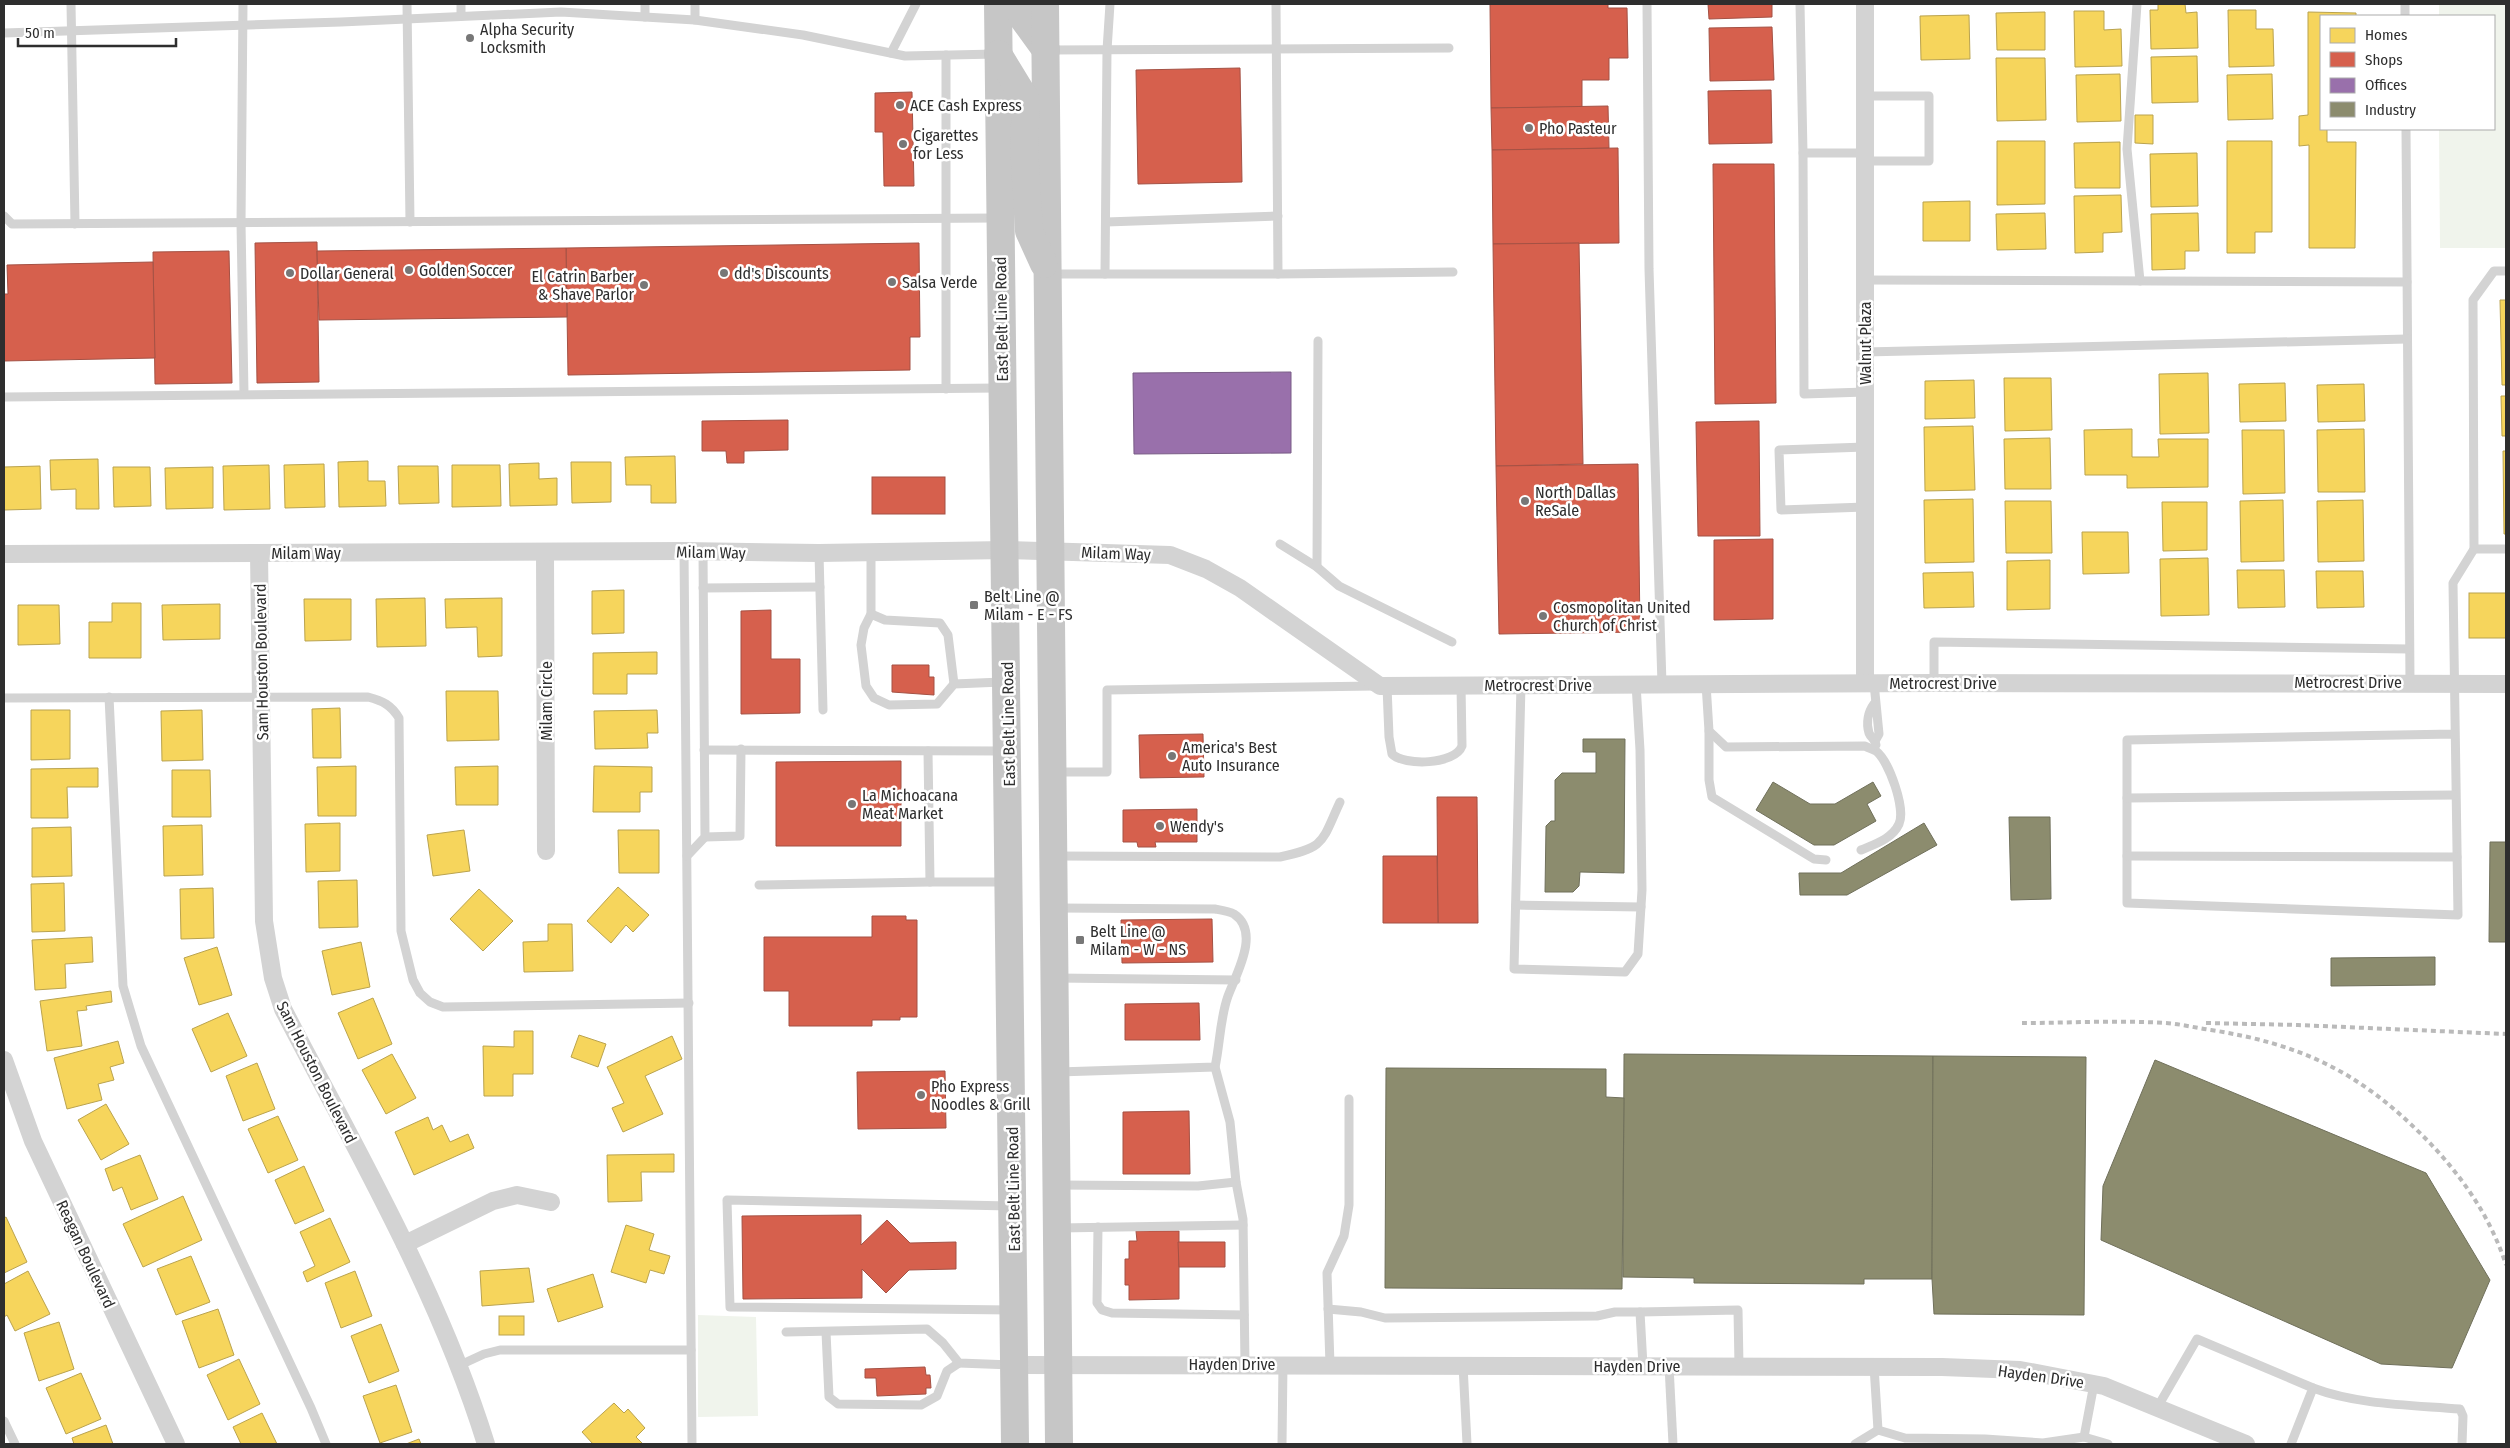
<svg xmlns="http://www.w3.org/2000/svg" width="2510" height="1448" font-family="'Fira Sans Condensed',sans-serif">
	<rect width="100%" height="100%" fill="#fff"/>
	<g fill="#f0f4ec">
		<path d="M2439,4H2506V248H2440L2439,129H2494V16H2439Z"/>
		<path d="M698,1315L756,1317L758,1416L698,1417Z"/>
	</g>
	<g fill="#f6d55c" stroke="#baa34e">
		<path d="M2158,4H2185L2186,13L2197,12L2198,48L2151,49L2150,10H2158Z"/>
		<path d="M2228,10H2256V29H2273L2274,66L2229,67Z"/>
		<path d="M2074,11H2104V30L2121,29L2122,66L2075,67Z"/>
		<path d="M2045,12V50H1997L1996,13Z"/>
		<path d="M2308,12L2356,13V16H2321V129H2327V142H2356L2355,248H2309V145L2299,146V116L2308,115Z"/>
		<path d="M1969,15L1970,59L1921,60L1920,16Z"/>
		<path d="M2197,56L2198,102L2152,103L2151,57Z"/>
		<path d="M1996,58H2045L2046,120L1997,121Z"/>
		<path d="M2120,74L2121,121L2077,122L2076,75Z"/>
		<path d="M2272,74L2273,119L2228,120L2227,75Z"/>
		<path d="M2135,115H2153V144L2135,143Z"/>
		<path d="M1997,141H2045V204L1997,205Z"/>
		<path d="M2227,141H2272V232H2255V253H2227Z"/>
		<path d="M2120,142V188H2075L2074,143Z"/>
		<path d="M2197,153L2198,206L2151,207L2150,154Z"/>
		<path d="M2121,195L2122,232L2103,233V252L2075,253L2074,196Z"/>
		<path d="M1970,201V241H1923V202Z"/>
		<path d="M2045,213L2046,249L1997,250L1996,214Z"/>
		<path d="M2198,213L2199,251H2185V269L2152,270L2151,214Z"/>
		<path d="M2500,300H2506V385H2502Z"/>
		<path d="M2208,373L2209,433L2160,434L2159,374Z"/>
		<path d="M2004,378H2051L2052,430L2005,431Z"/>
		<path d="M1974,380L1975,418L1925,419V381Z"/>
		<path d="M2285,383L2286,421L2240,422L2239,384Z"/>
		<path d="M2364,384L2365,421L2318,422L2317,385Z"/>
		<path d="M2501,396H2506V436H2502Z"/>
		<path d="M1973,426L1975,490L1925,491L1924,427Z"/>
		<path d="M2132,429V457H2159L2158,439H2208V487L2127,488V475H2085L2084,430Z"/>
		<path d="M2364,429L2365,492H2318L2317,430Z"/>
		<path d="M2242,430H2284L2285,493L2243,494Z"/>
		<path d="M2050,438L2051,489H2005L2004,439Z"/>
		<path d="M2503,451H2506V534H2504Z"/>
		<path d="M675,456L676,503H651V485H626L625,457Z"/>
		<path d="M98,459L99,509H76V489L51,490L50,460Z"/>
		<path d="M368,461V481H385L386,506L339,507L338,462Z"/>
		<path d="M571,462H611V502L572,503Z"/>
		<path d="M539,463V479L557,478V505L510,506L509,464Z"/>
		<path d="M324,464L325,507L285,508L284,465Z"/>
		<path d="M269,465L270,509L224,510L223,466Z"/>
		<path d="M452,465H500L501,506L452,507Z"/>
		<path d="M40,466L41,509L4,510V467Z"/>
		<path d="M398,466H438L439,503L399,504Z"/>
		<path d="M113,467H150L151,506L114,507Z"/>
		<path d="M213,467V508L166,509L165,468Z"/>
		<path d="M1973,499L1974,562L1925,563L1924,500Z"/>
		<path d="M2283,500L2284,561L2241,562L2240,501Z"/>
		<path d="M2363,500L2364,561L2318,562L2317,501Z"/>
		<path d="M2005,501H2051L2052,553H2006Z"/>
		<path d="M2162,502H2207V550L2163,551Z"/>
		<path d="M2082,532H2128L2129,573L2083,574Z"/>
		<path d="M2208,558L2209,615L2161,616L2160,559Z"/>
		<path d="M2050,560V609L2007,610V561Z"/>
		<path d="M2237,570H2284L2285,607L2238,608Z"/>
		<path d="M2316,571H2363L2364,607L2317,608Z"/>
		<path d="M1973,572L1974,607L1924,608L1923,573Z"/>
		<path d="M624,590V633L592,634V591Z"/>
		<rect x="2469" y="593" width="37" height="45"/>
		<path d="M425,598L426,646L377,647L376,599Z"/>
		<path d="M502,598V656L478,657L477,627L446,628L445,599Z"/>
		<path d="M304,599H351V640L305,641Z"/>
		<path d="M112,603H141V658H89V622H112Z"/>
		<path d="M220,604V639L163,640L162,605Z"/>
		<path d="M18,605H59L60,644L18,645Z"/>
		<path d="M657,652V674H627V694H593V653Z"/>
		<path d="M446,691H498L499,740L447,741Z"/>
		<path d="M340,708L341,758H313L312,709Z"/>
		<path d="M31,710H70V759L31,760Z"/>
		<path d="M202,710L203,760L162,761L161,711Z"/>
		<path d="M657,710L658,733H647L648,748L595,749L594,711Z"/>
		<path d="M356,766V816H318L317,767Z"/>
		<path d="M498,766V805H456L455,767Z"/>
		<path d="M594,766L652,767V792H640V812H593Z"/>
		<path d="M98,768V787H67L68,818H31V769Z"/>
		<path d="M172,770H210L211,817H172Z"/>
		<path d="M340,823V871L306,872L305,824Z"/>
		<path d="M202,825L203,875L164,876L163,826Z"/>
		<path d="M71,827L72,876L32,877V828Z"/>
		<path d="M464,830L470,871L433,876L427,835Z"/>
		<path d="M618,830H659V873H619Z"/>
		<path d="M357,880L358,927L319,928L318,881Z"/>
		<path d="M64,883L65,931L32,932L31,884Z"/>
		<path d="M618,887L649,915L633,932L626,925L611,943L587,921Z"/>
		<path d="M213,888L214,938L181,939L180,889Z"/>
		<path d="M479,889L513,921L483,951L450,919Z"/>
		<path d="M548,924H572L573,971L524,972L523,942L548,941Z"/>
		<path d="M92,937L93,962L65,964L66,988L35,990L32,940Z"/>
		<path d="M361,942L370,987L332,995L322,951Z"/>
		<path d="M217,947L232,995L199,1005L184,958Z"/>
		<path d="M111,991L112,1002L86,1006L87,1010L77,1011L82,1046L47,1051L40,1001Z"/>
		<path d="M373,998L392,1044L358,1059L338,1013Z"/>
		<path d="M228,1013L247,1056L211,1072L192,1029Z"/>
		<path d="M514,1031H533V1074H513V1096H484L483,1046L514,1047Z"/>
		<path d="M579,1035L606,1044L598,1067L571,1057Z"/>
		<path d="M672,1036L682,1059L645,1076L663,1114L623,1132L612,1108L624,1103L607,1067Z"/>
		<path d="M118,1041L124,1063L110,1067L114,1080L98,1084L102,1100L67,1109L54,1058Z"/>
		<path d="M392,1054L416,1098L386,1114L362,1070Z"/>
		<path d="M257,1063L275,1109L243,1121L226,1076Z"/>
		<path d="M106,1104L129,1144L101,1160L78,1120Z"/>
		<path d="M278,1116L298,1160L268,1173L248,1129Z"/>
		<path d="M428,1117L433,1130L442,1125L450,1142L468,1134L474,1148L414,1175L395,1132Z"/>
		<path d="M674,1154V1172H641L642,1201L608,1202L607,1155Z"/>
		<path d="M140,1155L158,1199L131,1210L122,1187L113,1191L105,1169Z"/>
		<path d="M304,1166L324,1211L295,1224L275,1180Z"/>
		<path d="M183,1196L202,1240L143,1267L123,1224Z"/>
		<path d="M6,1217L27,1262L4,1273V1218Z"/>
		<path d="M330,1218L350,1262L307,1282L303,1272L315,1266L300,1232Z"/>
		<path d="M626,1225L654,1234L649,1250L670,1256L664,1274L650,1270L646,1283L611,1272Z"/>
		<path d="M191,1256L210,1302L176,1315L157,1269Z"/>
		<path d="M529,1268L534,1302L482,1306L480,1271Z"/>
		<path d="M28,1271L50,1314L15,1331L7,1315L4,1317V1284Z"/>
		<path d="M355,1271L372,1316L341,1328L325,1283Z"/>
		<path d="M593,1274L603,1307L558,1322L547,1289Z"/>
		<path d="M218,1309L234,1355L199,1368L182,1321Z"/>
		<rect x="499" y="1316" width="25" height="19"/>
		<path d="M59,1322L74,1369L39,1381L24,1333Z"/>
		<path d="M381,1324L399,1371L369,1383L351,1336Z"/>
		<path d="M239,1359L260,1404L228,1420L207,1375Z"/>
		<path d="M81,1373L101,1419L66,1434L46,1388Z"/>
		<path d="M396,1385L412,1432L380,1443L363,1396Z"/>
		<path d="M614,1403L624,1413L628,1409L645,1428L636,1437L643,1444H593L582,1432Z"/>
		<path d="M262,1413L277,1444H241L233,1427Z"/>
		<path d="M106,1425L113,1444H74L72,1438Z"/>
		<path d="M419,1439L421,1444H406Z"/>
	</g>
	<g fill="#d6604d" stroke="#a45144">
		<path d="M1490,4H1608V8H1627L1628,58H1609V80H1582V107L1491,108Z"/>
		<path d="M1708,4H1772V17L1709,19Z"/>
		<path d="M1772,27L1774,80L1710,81L1709,28Z"/>
		<path d="M1240,68L1242,182L1138,184L1136,70Z"/>
		<path d="M1771,90L1772,143L1709,144L1708,91Z"/>
		<path d="M912,92L914,186H884L883,132H875V93Z"/>
		<path d="M1608,106L1609,148L1492,150L1491,108Z"/>
		<path d="M1618,148L1619,243L1493,244L1492,150Z"/>
		<path d="M1713,164H1774L1776,403L1715,404Z"/>
		<path d="M317,242L319,382L257,383L255,243Z"/>
		<path d="M919,243L920,337H910V370L568,375L566,248Z"/>
		<path d="M1579,243L1583,464L1496,466L1493,244Z"/>
		<path d="M566,248L567,317L319,320L317,251Z"/>
		<path d="M229,251L232,383L155,384L153,252Z"/>
		<path d="M153,262L155,358L4,361V294H8L7,265Z"/>
		<path d="M788,420V450L744,451V463H727L726,451H702V421Z"/>
		<path d="M1759,421L1760,536H1698L1696,422Z"/>
		<path d="M1638,464L1640,632L1499,634L1496,466Z"/>
		<rect x="872" y="477" width="73" height="37"/>
		<path d="M1773,539V619L1714,620V540Z"/>
		<path d="M771,610V659H800V713L741,714V611Z"/>
		<path d="M892,665H929V677H934V695L892,692Z"/>
		<path d="M1203,734L1204,777L1140,778L1139,735Z"/>
		<path d="M901,761V846H776V762Z"/>
		<path d="M1437,797H1477L1478,923H1438Z"/>
		<path d="M1197,809V842H1155L1156,847H1138L1137,842H1123V810Z"/>
		<path d="M1383,856H1437L1438,923H1383Z"/>
		<path d="M872,916H906V920H917V1017H900V1020H872V1026H789V991H764V937H872Z"/>
		<path d="M1212,919L1213,962L1122,963L1121,920Z"/>
		<path d="M1199,1003L1200,1040H1125V1004Z"/>
		<path d="M945,1071L946,1128L858,1129L857,1072Z"/>
		<path d="M1189,1111L1190,1174H1123V1112Z"/>
		<path d="M861,1215V1245L887,1220L910,1243L956,1242V1269L909,1270L886,1293L862,1269V1298L743,1299L742,1216Z"/>
		<path d="M1136,1231H1179V1299L1129,1300V1285H1125V1259H1129V1241H1137Z"/>
		<path d="M1178,1242H1225V1267H1179Z"/>
		<path d="M925,1367L926,1375H930L931,1388H926V1394L877,1396L876,1378H865V1369Z"/>
	</g>
	<path fill="#9970ab" stroke="#795c86" d="M1291,372V453L1134,454L1133,373Z"/>
	<g fill="#8c8c6e" stroke="#70705b">
		<path d="M1583,739H1625L1624,873L1580,872L1579,886L1573,892H1545L1546,826L1551,821H1555V780L1562,773H1596V752H1583Z"/>
		<path d="M1773,782L1810,804H1835L1873,782L1881,796L1867,804L1876,821L1834,845H1814L1756,810Z"/>
		<path d="M2009,817H2050L2051,899L2011,900Z"/>
		<path d="M1924,823L1937,845L1847,895H1800L1799,873H1841Z"/>
		<path d="M2490,842H2506V942H2489Z"/>
		<path d="M2435,957V985L2331,986V958Z"/>
		<path d="M1624,1054L1933,1056L1932,1279H1864V1284L1694,1283V1278L1623,1277Z"/>
		<path d="M1933,1056L2086,1057L2084,1315L1934,1314L1932,1279Z"/>
		<path d="M2155,1060L2426,1173L2490,1280L2452,1368L2381,1364L2101,1240L2103,1186Z"/>
		<path d="M1386,1068L1606,1069V1097L1624,1098L1622,1289L1385,1288Z"/>
	</g>
	<g fill="none" stroke-linecap="round" stroke-linejoin="round">
		<g stroke="#d3d3d3" stroke-width="9">
			<path d="M71,4L75,224"/>
			<path d="M243,4L241,223L244,394"/>
			<path d="M407,4L410,222"/>
			<path d="M461,4V16"/>
			<path d="M645,4V17"/>
			<path d="M695,4V20"/>
			<path d="M1647,4L1649,269L1662,684"/>
			<path d="M1800,4L1803,153"/>
			<path d="M2137,4L2127,149L2140,281"/>
			<path d="M2405,4V16"/>
			<path d="M4,33L341,22L561,12L695,20L803,35L905,56L996,54"/>
			<path d="M1049,50L1449,48"/>
			<path d="M891,53L916,4"/>
			<path d="M1865,96H1929V161H1865"/>
			<path d="M2406,129L2410,683"/>
			<path d="M1865,153H1803L1804,394L1865,392"/>
			<path d="M4,216L12,224L997,218"/>
			<path d="M1106,222L1278,216"/>
			<path d="M1051,274H1278L1276,4"/>
			<path d="M1105,274L1107,50L1110,4"/>
			<path d="M1278,274L1453,272"/>
			<path d="M1865,280L2407,282"/>
			<path d="M1865,352L2407,339"/>
			<path d="M946,389V55"/>
			<path d="M4,397L999,388"/>
			<path d="M1865,507L1781,510L1779,450L1865,447"/>
			<path d="M1280,544L1317,567L1339,586L1452,642"/>
			<path d="M2474,549H2506"/>
			<path d="M684,551L692,1444"/>
			<path d="M871,552V614L864,628L861,645L866,686L874,698L889,705L937,704L954,684L1002,682"/>
			<path d="M819,553L823,710"/>
			<path d="M1317,567L1318,341"/>
			<path d="M703,588L820,587"/>
			<path d="M871,614L885,620L940,623L948,635L954,684"/>
			<path d="M1874,683L1879,734L1875,741"/>
			<path d="M1934,683V642L2409,649"/>
			<path d="M1706,684L1709,731L1726,747L1865,746C1868,748 1873,749 1876,751C1889,761 1906,809 1899,824C1892,839 1875,844 1861,850"/>
			<path d="M1521,685L1514,969L1625,972L1638,954L1642,890L1640,750L1636,684"/>
			<path d="M1387,686L1389,737L1392,754C1404,766 1455,765 1462,746L1461,685"/>
			<path d="M109,697L123,986L141,1046L311,1408L326,1444"/>
			<path d="M4,698L368,697C383,701 391,705 399,718L401,931L413,980L420,993L430,1002L443,1007L689,1003"/>
			<path d="M1874,704C1868,712 1866,723 1869,733C1871,738 1875,739 1876,745"/>
			<path d="M1709,731V780L1712,797L1814,859L1826,860"/>
			<path d="M2454,734L2127,740V903L2458,915L2453,583L2474,549L2473,300L2494,271H2506"/>
			<path d="M704,750L1004,751"/>
			<path d="M928,751L930,882H1006"/>
			<path d="M1056,772H1107V690L1375,686"/>
			<path d="M2127,798L2455,795"/>
			<path d="M705,837L740,836L741,749"/>
			<path d="M687,856L705,837L703,551"/>
			<path d="M1057,856L1280,857C1326,847 1321,843 1340,802"/>
			<path d="M2127,856L2457,857"/>
			<path d="M759,885L930,882"/>
			<path d="M1516,905L1641,907"/>
			<path d="M1057,908L1215,909C1221,910 1229,911 1234,914C1261,932 1236,974 1228,996C1220,1018 1220,1044 1215,1067L1058,1072"/>
			<path d="M1056,978L1236,980"/>
			<path d="M1236,1182L1243,1219L1245,1364"/>
			<path d="M1058,1185L1198,1186L1236,1182L1230,1122L1215,1067"/>
			<path d="M1010,1206L727,1200L730,1307L1012,1310"/>
			<path d="M1098,1227L1097,1303L1102,1310L1112,1313L1244,1315"/>
			<path d="M1059,1228L1243,1225"/>
			<path d="M1328,1309L1361,1312L1385,1318L1597,1316L1615,1312H1640L1643,1366"/>
			<path d="M1640,1312L1738,1310L1739,1366"/>
			<path d="M786,1332L927,1329L943,1343L959,1363L1012,1365"/>
			<path d="M826,1332L829,1397L838,1404L921,1405L937,1396L947,1371L959,1363"/>
			<path d="M1330,1365L1327,1273L1344,1236L1349,1205V1099"/>
			<path d="M1463,1365L1467,1444"/>
			<path d="M458,1366L484,1354L500,1350H691"/>
			<path d="M1669,1366L1673,1444"/>
			<path d="M1874,1366L1878,1430L1905,1438L1985,1439L2043,1443L2084,1437L2094,1384"/>
			<path d="M2313,1388C2358,1405 2412,1405 2460,1409L2463,1416L2462,1444"/>
			<path d="M2157,1408L2197,1339L2313,1388L2291,1444"/>
			<path d="M4,1421L15,1444"/>
			<path d="M2084,1437L2108,1444"/>
			<path d="M1282,1444L1283,1364"/>
			<path d="M1855,1444L1878,1430"/>
		</g>
		<g stroke="#d3d3d3" stroke-width="18">
			<path d="M1865,4V683"/>
			<path d="M545,552L546,851"/>
			<path d="M259,553L264,921L273,978L283,1009C356,1150 439,1292 486,1444"/>
			<path d="M4,554L684,551L819,553L1006,550L1170,555L1206,569L1240,588L1380,686L1934,683L2506,684"/>
			<path d="M4,1060L33,1141L176,1444"/>
			<path d="M405,1244L493,1201L517,1195L551,1202"/>
			<path d="M1015,1365L1942,1367L2020,1370L2104,1386L2246,1444"/>
		</g>
		<g stroke="#c6c6c6" stroke-width="28">
			<path d="M998,4L1015,1444"/>
			<path d="M1022,4V17L1046,50"/>
			<path d="M1045,4L1059,1444"/>
			<path d="M998,54L1026,100L1024,147L1029,231L1044,264"/>
		</g>
		<g stroke="#bababa" stroke-width="4" stroke-dasharray="5 4" stroke-linecap="butt">
			<path d="M2022,1023C2069,1023 2118,1020 2166,1023C2181,1024 2196,1028 2211,1030C2300,1044 2358,1071 2423,1136C2459,1172 2490,1215 2506,1265"/>
			<path d="M2206,1023L2298,1025L2506,1034"/>
		</g>
	</g>
	<g fill="#777" stroke="#fff" stroke-width="2">
		<circle cx="470" cy="38" r="5"/>
		<circle cx="900" cy="105" r="5"/>
		<circle cx="1529" cy="128" r="5"/>
		<circle cx="903" cy="144" r="5"/>
		<circle cx="409" cy="270" r="5"/>
		<circle cx="290" cy="273" r="5"/>
		<circle cx="724" cy="273" r="5"/>
		<circle cx="892" cy="282" r="5"/>
		<circle cx="644" cy="285" r="5"/>
		<circle cx="1525" cy="501" r="5"/>
		<rect x="969" y="600" width="10" height="10" rx="2.5"/>
		<circle cx="1543" cy="616" r="5"/>
		<circle cx="1172" cy="756" r="5"/>
		<circle cx="852" cy="804" r="5"/>
		<circle cx="1160" cy="826" r="5"/>
		<rect x="1075" y="935" width="10" height="10" rx="2.5"/>
		<circle cx="921" cy="1095" r="5"/>
	</g>
	<g text-anchor="middle" stroke-width="5" stroke-linejoin="round" paint-order="stroke">
		<g font-size="16" fill="#2e2e2e" stroke="#fff" text-anchor="start">
			<text x="480" y="35">Alpha Security<tspan x="480" dy="18">Locksmith</tspan></text>
			<text x="910" y="111">ACE Cash Express</text>
			<text x="1539" y="134">Pho Pasteur</text>
			<text x="913" y="141">Cigarettes<tspan x="913" dy="18">for Less</tspan></text>
			<text x="419" y="276">Golden Soccer</text>
			<text x="300" y="279">Dollar General</text>
			<text x="734" y="279">dd's Discounts</text>
			<text x="634" y="282" text-anchor="end">El Catrin Barber<tspan x="634" dy="18">&amp; Shave Parlor</tspan></text>
			<text x="902" y="288">Salsa Verde</text>
			<text x="1535" y="498">North Dallas<tspan x="1535" dy="18">ReSale</tspan></text>
			<text x="984" y="602">Belt Line @<tspan x="984" dy="18">Milam - E - FS</tspan></text>
			<text x="1553" y="613">Cosmopolitan United<tspan x="1553" dy="18">Church of Christ</tspan></text>
			<text x="1182" y="753">America's Best<tspan x="1182" dy="18">Auto Insurance</tspan></text>
			<text x="862" y="801">La Michoacana<tspan x="862" dy="18">Meat Market</tspan></text>
			<text x="1170" y="832">Wendy's</text>
			<text x="1090" y="937">Belt Line @<tspan x="1090" dy="18">Milam - W - NS</tspan></text>
			<text x="931" y="1092">Pho Express<tspan x="931" dy="18">Noodles &amp; Grill</tspan></text>
		</g>
		<g font-size="16" fill="#2e2e2e" stroke="#fff">
			<text transform="translate(1001 319) rotate(-91)" y="6">East Belt Line Road</text>
			<text transform="translate(1865 343) rotate(-90)" y="6">Walnut Plaza</text>
			<text transform="translate(711 552) rotate(1)" y="6">Milam Way</text>
			<text x="306" y="559">Milam Way</text>
			<text transform="translate(1116 553) rotate(2)" y="6">Milam Way</text>
			<text transform="translate(261 662) rotate(-91)" y="6">Sam Houston Boulevard</text>
			<text x="2348" y="688">Metrocrest Drive</text>
			<text x="1943" y="689">Metrocrest Drive</text>
			<text x="1538" y="691">Metrocrest Drive</text>
			<text transform="translate(546 701) rotate(-90)" y="6">Milam Circle</text>
			<text transform="translate(1008 724) rotate(-91)" y="6">East Belt Line Road</text>
			<text transform="translate(317 1072) rotate(63)" y="6">Sam Houston Boulevard</text>
			<text transform="translate(1013 1189) rotate(-91)" y="6">East Belt Line Road</text>
			<text transform="translate(86 1254) rotate(65)" y="6">Reagan Boulevard</text>
			<text x="1232" y="1370">Hayden Drive</text>
			<text x="1637" y="1372">Hayden Drive</text>
			<text transform="translate(2041 1376) rotate(8)" y="6">Hayden Drive</text>
		</g>
	</g>
	<rect width="2510" height="1448" fill="none" stroke="#2e2e2e" stroke-width="10"/>
	<rect x="2320" y="15" width="175" height="115" fill="#ffffff" stroke="#ababab"/>
	<rect x="2330" y="28" width="25" height="15" fill="#f6d55c" stroke="#ababab"/>
	<text x="2365" y="40" font-size="15" fill="#2e2e2e">Homes</text>
	<rect x="2330" y="52" width="25" height="15" fill="#d6604d" stroke="#ababab"/>
	<text x="2365" y="65" font-size="15" fill="#2e2e2e">Shops</text>
	<rect x="2330" y="78" width="25" height="15" fill="#9970ab" stroke="#ababab"/>
	<text x="2365" y="90" font-size="15" fill="#2e2e2e">Offices</text>
	<rect x="2330" y="102" width="25" height="15" fill="#8c8c6e" stroke="#ababab"/>
	<text x="2365" y="115" font-size="15" fill="#2e2e2e">Industry</text>
	<path d="M18 38v8h158v-8" fill="none" stroke="#2e2e2e" stroke-width="2.5"/>
	<text x="25" y="38" font-size="15" fill="#2e2e2e" stroke="#ffffff" stroke-width="4" paint-order="stroke">50 m</text>
</svg>
